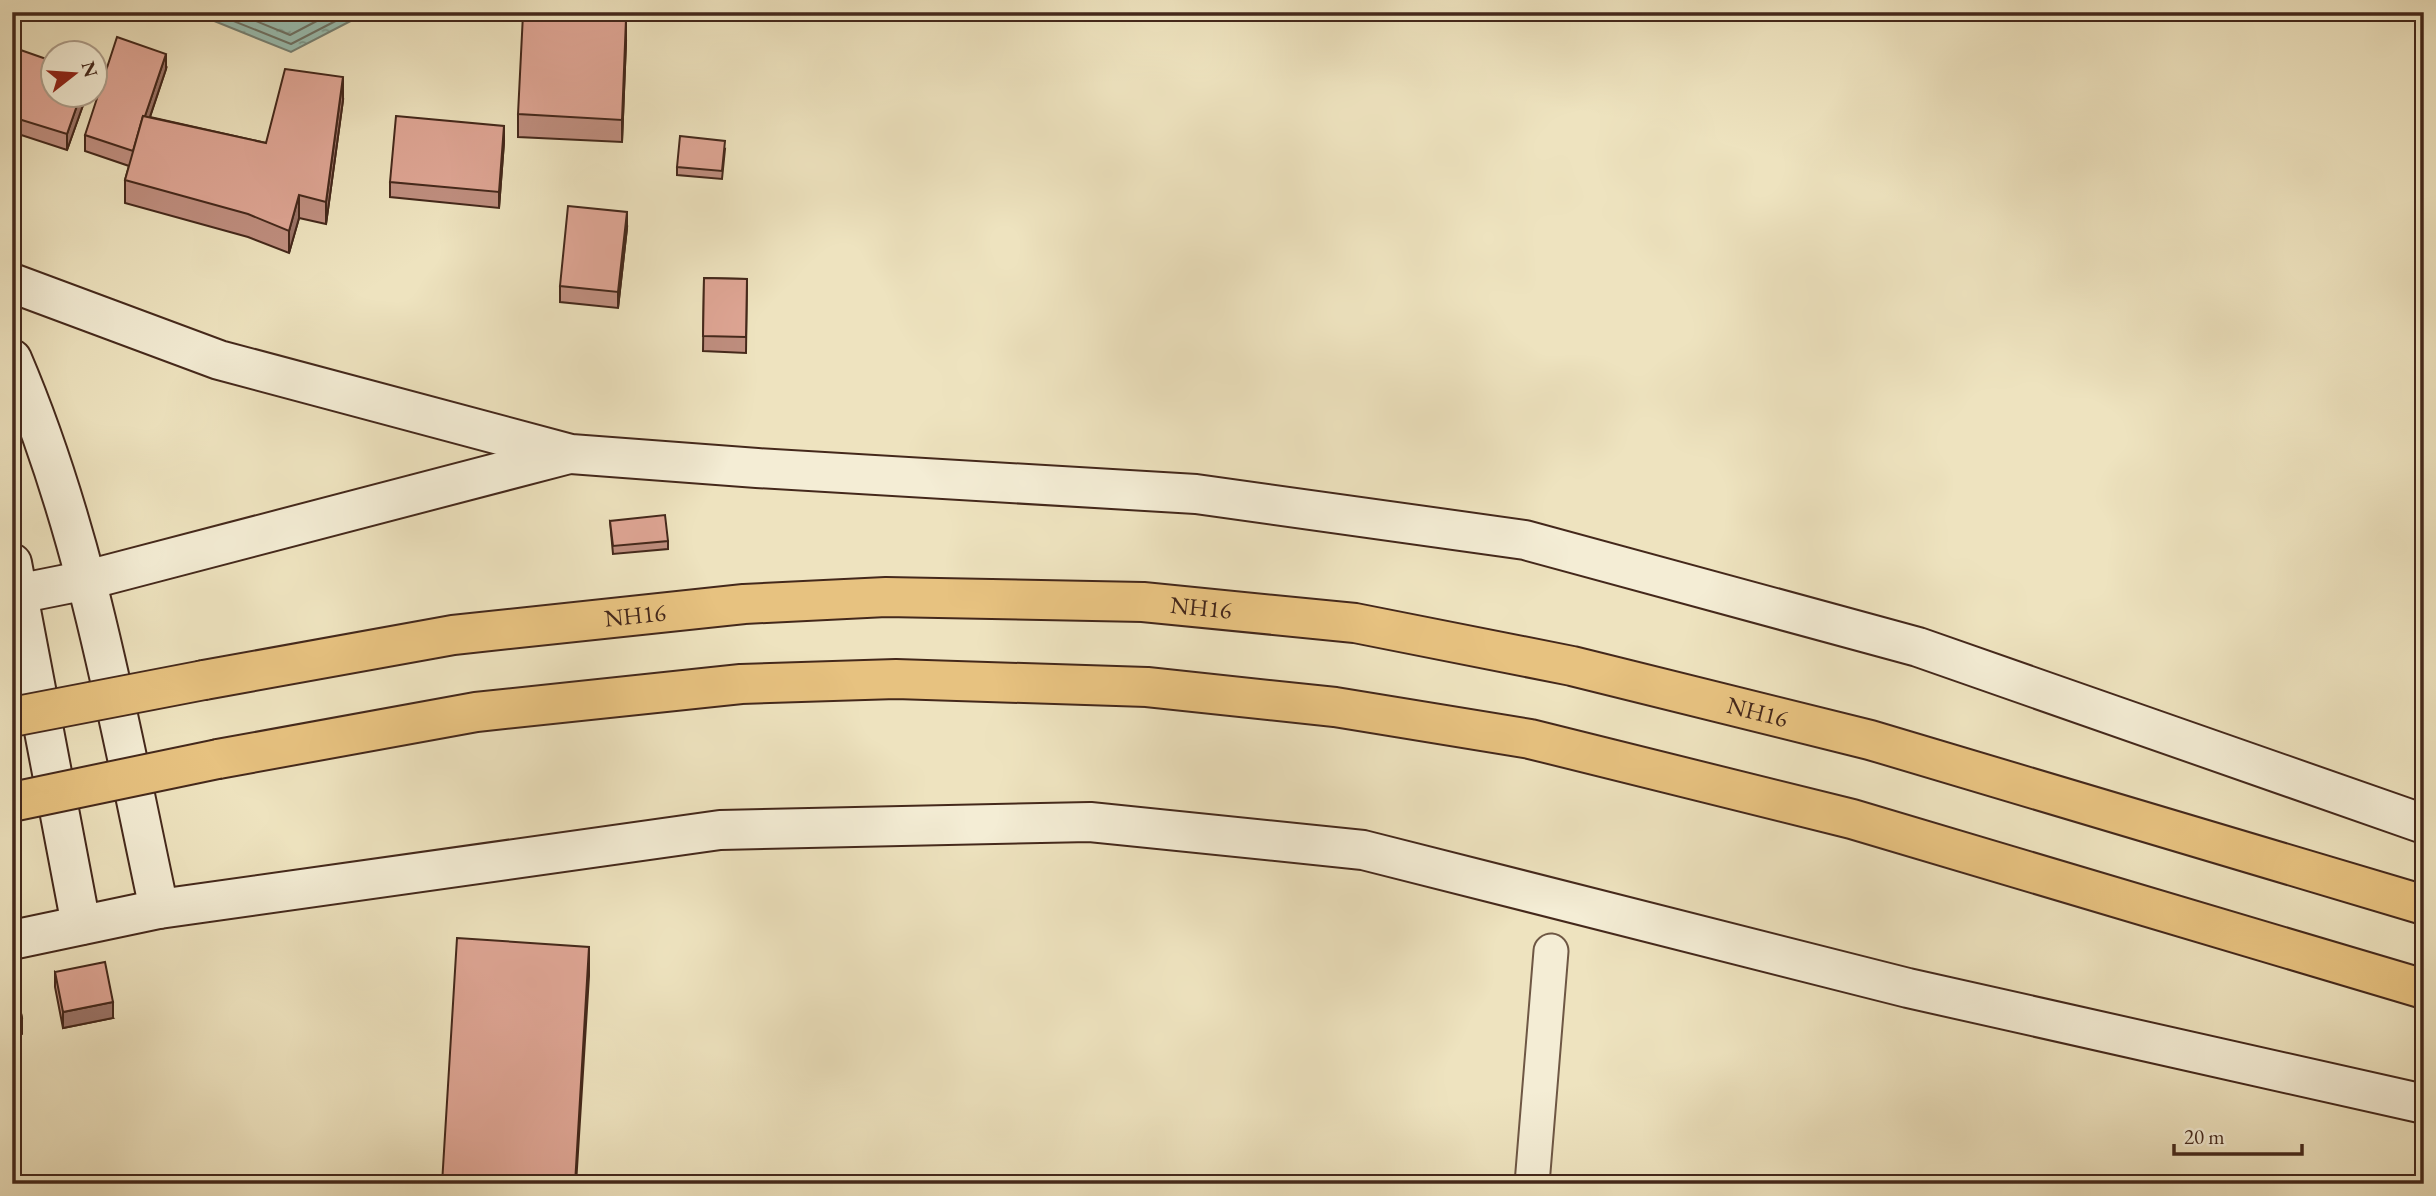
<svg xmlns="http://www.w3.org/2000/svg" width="2436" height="1196" font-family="'EB Garamond',serif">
	<defs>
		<pattern id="water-ripples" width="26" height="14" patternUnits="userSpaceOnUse" patternTransform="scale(1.75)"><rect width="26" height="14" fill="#99beb1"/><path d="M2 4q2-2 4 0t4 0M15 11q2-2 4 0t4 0" fill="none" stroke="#7e9a8f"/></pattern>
	</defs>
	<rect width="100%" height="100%" fill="#eee3bf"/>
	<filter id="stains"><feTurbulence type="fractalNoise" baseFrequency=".00286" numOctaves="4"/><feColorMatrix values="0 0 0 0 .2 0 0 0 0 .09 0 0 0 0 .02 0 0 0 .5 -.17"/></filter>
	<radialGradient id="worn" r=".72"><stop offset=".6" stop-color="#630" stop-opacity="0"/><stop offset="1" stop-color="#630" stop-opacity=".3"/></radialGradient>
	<path fill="url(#water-ripples)" stroke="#778275" stroke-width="2" d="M192,12H368L291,52Z"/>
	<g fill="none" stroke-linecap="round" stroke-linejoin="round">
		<g stroke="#6e7366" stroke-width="2">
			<path d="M211,12L291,44L353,12"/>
			<path d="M234,12L290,35L334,12"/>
		</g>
		<defs>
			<path id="street" d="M1532,1184L1551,951"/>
			<g id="secondary">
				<path d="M12,283L219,360L571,454L757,468L1196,494L1525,540L1918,647L2424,824"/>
				<path d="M12,359C87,534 119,724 159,909"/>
				<path d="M12,563L81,925"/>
				<path d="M12,595L87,580L569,454"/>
				<path d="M12,940L159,909L720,830L1090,822L1363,850L1908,988L2424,1104"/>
			</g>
			<g id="highway">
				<path id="s1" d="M204,680L453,635L744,604L886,597L1143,602L1355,623L1572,666L1870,740L2424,905"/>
				<path d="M218,759L476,712L741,684L896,679L1147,687L1335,707L1530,739L1852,819L2424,989"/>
			</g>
		</defs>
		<use href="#street" stroke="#6e5744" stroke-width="37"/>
		<use href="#secondary" stroke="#44281b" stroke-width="42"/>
		<use href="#highway" stroke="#44281b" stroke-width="42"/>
		<use href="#street" stroke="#f4edd5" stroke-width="33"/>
		<use href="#secondary" stroke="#f4edd5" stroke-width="38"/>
		<use href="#highway" stroke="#e7c280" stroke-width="38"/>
		<defs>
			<g id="highway-bridge">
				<path d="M12,717L204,680"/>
				<path d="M12,802L218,759"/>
			</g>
		</defs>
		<use href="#highway-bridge" stroke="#44281b" stroke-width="42" stroke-linecap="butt"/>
		<use href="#highway-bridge" stroke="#e7c280" stroke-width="38"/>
	</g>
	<g fill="#bf8e7f" stroke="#44281b" stroke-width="2">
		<path d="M626,42L622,142L518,137V114Z"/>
		<path d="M12,47L52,94H87L67,150L12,132Z"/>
		<path d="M166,69L150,117L266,143L343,100L326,224L299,218L289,253L248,237L125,203V180L129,166L85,151V135Z"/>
		<path d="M504,142L499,208L390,197V182Z"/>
		<path d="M725,149L722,179L677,175V167Z"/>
		<path d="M627,228L618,308L560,302V286Z"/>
		<path d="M704,278L747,279L746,353L703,351Z"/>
		<path d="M610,521L668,541V549L613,554Z"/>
		<path d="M12,970L22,1018V1034L12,1036Z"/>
		<path d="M55,972L113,1018L63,1028L55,987Z"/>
	</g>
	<g fill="#9b7468" stroke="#44281b" stroke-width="2">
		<path d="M626,19V42L622,142V120Z"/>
		<path d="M166,54V69L133,167V151Z"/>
		<path d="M343,77V100L326,224V202Z"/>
		<path d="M81,94H87L67,150V134Z"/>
		<path d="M504,126V142L499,208V192Z"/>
		<path d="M299,195V218L289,253V231Z"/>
		<path d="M627,212V228L618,308V292Z"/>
		<path d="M589,947V976L576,1184H575Z"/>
		<path d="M113,1002V1018L63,1028V1012Z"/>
	</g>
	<g fill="#dea594" stroke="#44281b" stroke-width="2">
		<path d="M523,14L626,19L622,120L518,114Z"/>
		<path d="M117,37L166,54L145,116H143L133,151L85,135Z"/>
		<path d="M12,47L52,61V94H81L67,134L12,117Z"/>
		<path d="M285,69L343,77L326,202L299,195L289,231L248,214L125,180L143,116L266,143Z"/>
		<path d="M396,116L504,126L499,192L390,182Z"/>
		<path d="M680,136L725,141L722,171L677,167Z"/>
		<path d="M568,206L627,212L618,292L560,286Z"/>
		<path d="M704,278L747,279L746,337L703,336Z"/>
		<path d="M665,515L668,541L613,546L610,521Z"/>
		<path d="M457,938L589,947L575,1184H442Z"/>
		<path d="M105,962L113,1002L63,1012L55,972Z"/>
		<path d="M12,970L22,1018L12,1020Z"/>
	</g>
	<g text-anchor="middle" stroke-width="5" stroke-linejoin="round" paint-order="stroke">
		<g font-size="24" fill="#44281b" stroke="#f4edd5">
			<text dy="8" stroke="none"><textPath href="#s1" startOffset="1003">NH16</textPath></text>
			<text dy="8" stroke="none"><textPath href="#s1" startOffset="436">NH16</textPath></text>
			<text dy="8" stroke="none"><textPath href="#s1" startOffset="1570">NH16</textPath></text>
		</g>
	</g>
	<rect width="2436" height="1196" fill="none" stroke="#eee3bf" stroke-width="42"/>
	<rect x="14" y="14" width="2408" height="1168" fill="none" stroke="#44281b" stroke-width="3.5"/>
	<rect x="21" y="21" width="2394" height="1154" fill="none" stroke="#44281b" stroke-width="2"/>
	<g transform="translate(74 74) rotate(73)"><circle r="33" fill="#f4edd5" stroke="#ae9e8b" stroke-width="2"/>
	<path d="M0-5L12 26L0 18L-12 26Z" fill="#8f2418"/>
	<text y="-10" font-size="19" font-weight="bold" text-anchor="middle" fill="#44281b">N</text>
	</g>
	<path d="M2174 1144v10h128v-10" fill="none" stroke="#44281b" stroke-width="3.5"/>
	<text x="2184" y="1144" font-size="21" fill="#44281b" stroke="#f4edd5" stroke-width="5" paint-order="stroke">20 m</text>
	<rect width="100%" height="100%" filter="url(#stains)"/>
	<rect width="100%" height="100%" fill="url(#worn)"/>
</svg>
